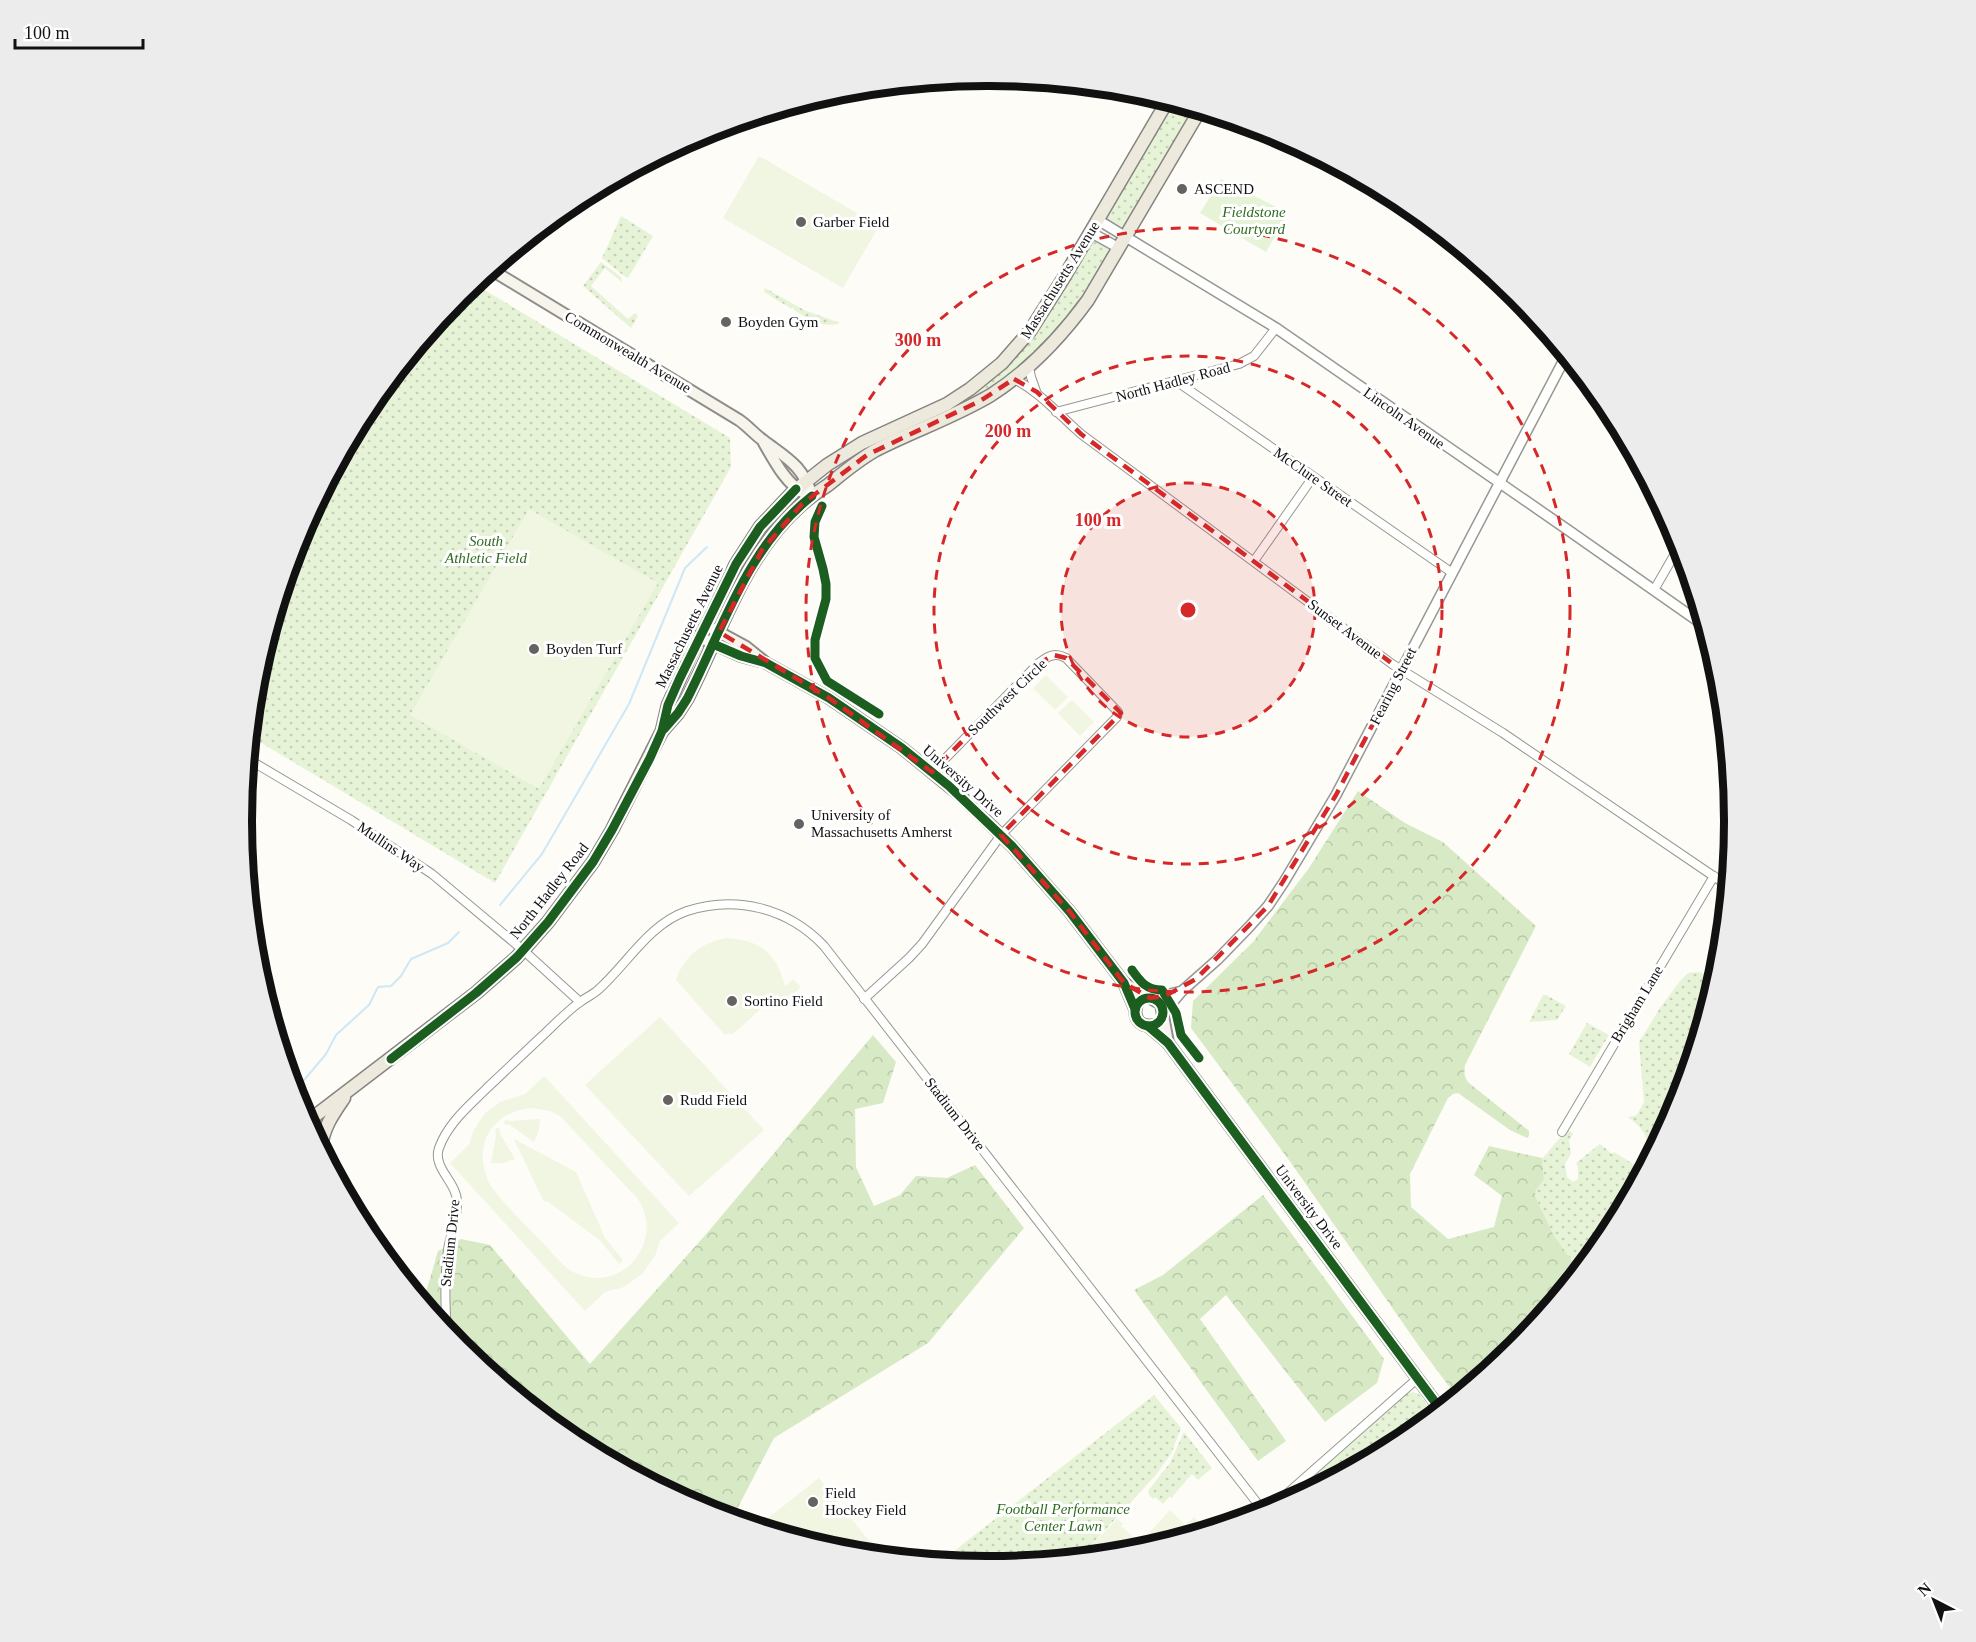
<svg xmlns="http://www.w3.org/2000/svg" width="1976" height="1642" font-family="Georgia,serif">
	<defs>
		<pattern id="grass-dots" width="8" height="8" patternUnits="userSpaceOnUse" patternTransform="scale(1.5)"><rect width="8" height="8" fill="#e7f3d7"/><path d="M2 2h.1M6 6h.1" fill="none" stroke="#c5cfb8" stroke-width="1.8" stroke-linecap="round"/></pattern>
		<pattern id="forest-crowns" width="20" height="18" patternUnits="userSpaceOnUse" patternTransform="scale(1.5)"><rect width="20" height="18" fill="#d8eac5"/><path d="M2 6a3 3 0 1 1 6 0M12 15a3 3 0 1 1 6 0" fill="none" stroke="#b8c8a8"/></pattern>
	</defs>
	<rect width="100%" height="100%" fill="#fdfcf7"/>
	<g fill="url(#grass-dots)">
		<path d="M1175,102L1189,109L1190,116L1125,226L1119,227L1108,221L1107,217Z"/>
		<path d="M621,216L653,236L628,278L624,276L602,258Z"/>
		<path d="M1097,241L1108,249V256C1100,270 1091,286 1082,299C1053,340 1005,389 957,405L993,378L1027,344L1037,330L1091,242Z"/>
		<path d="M601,262L621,277L622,282L605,268L591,286L628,319L635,313L638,316L631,328L583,286Z"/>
		<path d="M473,283L730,438L731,467L495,883L250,736L256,675L299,535L358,425L364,428L399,368L461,293Z"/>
		<path d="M765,288L804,310L840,323C823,329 808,319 794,310L793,307L792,309L764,292Z"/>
		<path d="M1699,972L1708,975L1715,981L1677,1107L1608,1236L1579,1271L1553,1234L1536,1198L1535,1192L1544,1179L1542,1159L1563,1134H1566L1569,1130L1573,1134L1569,1140L1571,1154L1565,1164L1567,1177L1573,1182L1578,1179V1167L1576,1163L1600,1144L1612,1154L1614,1152L1635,1165C1638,1160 1644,1154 1646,1149C1650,1134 1637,1124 1628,1117L1637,1115L1644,1102L1639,1042L1660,1008L1680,981L1688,973Z"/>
		<path d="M1543,995H1546L1566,1006L1557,1020L1529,1022Z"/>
		<path d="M1587,1023L1609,1035L1590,1067L1569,1054Z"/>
		<path d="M1413,1392L1420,1395L1434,1415L1402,1441L1279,1507L1407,1393Z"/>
		<path d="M1154,1395L1181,1428L1171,1454L1155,1476L1079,1558L988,1567L940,1562Z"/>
		<path d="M1184,1432L1212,1468L1198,1480L1192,1474L1171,1498L1170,1496L1163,1504L1155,1497L1153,1499L1149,1495L1148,1491L1170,1463Z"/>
	</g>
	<g fill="url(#forest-crowns)">
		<path d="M1358,791L1405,823L1443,842L1536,926L1465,1065C1464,1072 1464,1078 1469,1083L1529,1131V1136L1527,1138L1510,1130L1458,1093L1453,1094L1448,1098L1410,1174L1411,1207L1448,1239L1494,1227L1502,1196L1474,1175L1489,1146L1542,1158L1544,1179L1535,1192L1536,1198L1553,1234L1579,1271L1515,1349L1457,1397L1421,1349L1289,1160L1191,1028L1193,1001L1253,942L1309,868Z"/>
		<path d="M873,1035L896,1062L883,1103L855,1109L856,1167L874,1206L900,1195L916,1176L947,1178L975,1165L1024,1228L928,1343L774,1438L737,1509L726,1517L702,1510L573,1441L460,1348L423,1303L438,1251L461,1239L490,1245L590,1364L708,1232Z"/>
		<path d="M1263,1195L1384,1359L1377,1383L1325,1422L1226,1295L1200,1319L1286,1441L1258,1461L1134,1290L1163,1275Z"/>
	</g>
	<path fill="#e7f3d7" d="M1221,179L1288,213L1266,252L1200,213Z"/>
	<g fill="#f0f6e1" fill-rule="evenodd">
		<path d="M759,156L879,226L843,288L723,218Z"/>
		<path d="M529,509L658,583L539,789L410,715Z"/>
		<path d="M1046,675L1068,697L1055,710L1033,688Z"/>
		<path d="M1072,700L1094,722L1080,736L1058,713Z"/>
		<path d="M726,938C760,940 776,952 785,986L793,979L801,987L785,1002L777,994L733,1034H724L676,980C684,956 701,943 726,938Z"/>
		<path d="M660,1017L764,1130L689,1196L585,1085Z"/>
		<path d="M544,1076L679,1223L660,1241L655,1256L643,1273L624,1287L605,1292L585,1311L450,1163L469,1145L474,1130L485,1113L500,1102L525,1094ZM531,1108L550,1111L560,1116L638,1199C667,1244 617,1299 570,1270C559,1263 550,1250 541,1241C523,1222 503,1204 489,1183C472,1146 491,1112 531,1108Z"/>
		<path d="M540,1119L539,1129L534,1142L510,1125L504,1124L505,1120L511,1121Z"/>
		<path d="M499,1128L500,1134L515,1159L503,1163H491L496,1135L495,1129Z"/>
		<path d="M514,1139L576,1172L605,1238L623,1260L619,1264L601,1241L547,1201L544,1202Z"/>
		<path d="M819,1478L881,1556L842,1553L759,1527L758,1526Z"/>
		<path d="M1170,1510L1185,1525L1194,1517L1207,1530L1133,1553L1079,1558L1117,1519L1123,1524L1121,1526L1140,1543Z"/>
	</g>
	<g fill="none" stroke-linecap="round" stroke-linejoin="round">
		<g stroke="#cde8f7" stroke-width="2">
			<path d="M500,905L542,854L629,704L685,568L707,547"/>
			<path d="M293,1089L300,1085L326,1054L336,1035L369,1005L378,987L391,986L401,976L411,959L448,943L459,932"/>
		</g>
		<defs>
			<g id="minor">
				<path d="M1029,367L1031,377L1036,391"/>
				<path d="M1014,379C1040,392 1059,415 1081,434L1392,664L1503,733L1728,886"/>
				<path d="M1176,381L1451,572"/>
				<path d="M1056,412L1239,364L1254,356L1276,328"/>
				<path d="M1254,561L1313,477"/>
				<path d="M1654,590L1680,545"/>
				<path d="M248,759L351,820L432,874L523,950L580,1002"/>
				<path d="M864,999L909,958L922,944L1001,835L1117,717L1118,712L1066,658C1055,652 1048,656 1039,663L932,772"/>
				<path d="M1562,1132L1714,876"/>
				<path d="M447,1332C445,1305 444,1278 448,1250C450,1235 458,1217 457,1202C457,1182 432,1168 439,1148C448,1123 469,1106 487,1088C505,1071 522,1055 540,1038C553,1026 566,1012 580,1002C587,997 594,994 599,989C627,964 649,924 687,911C736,895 788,908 824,946L1265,1513"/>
				<path d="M1265,1513L1418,1378"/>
			</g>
			<g id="tertiary">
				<path d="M1098,220L1276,328L1568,530L1705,626"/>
				<path d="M1090,232L1119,248"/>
				<path d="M1154,998L1182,991"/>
				<path d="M1163,1013L1182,991L1217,960L1249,927L1268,906L1284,882L1336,795L1566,356"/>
			</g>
			<g id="secondary">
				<path d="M490,269L739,420C748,426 755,435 764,441C788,459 803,466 812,496"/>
				<path d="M764,443C774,460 786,484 804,493"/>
				<path d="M711,628L746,647L766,663L829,698L902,748L962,797L1012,846L1070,912L1124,983L1135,1009"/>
				<path d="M699,637L741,656L760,661"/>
				<path d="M1124,983L1161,1004L1168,1043"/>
				<path d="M1137,1004C1132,1018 1140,1028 1154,1025"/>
				<path d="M1148,1026L1168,1043L1441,1410"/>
			</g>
			<g id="primary">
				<path d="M663,730L678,713L687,699C721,633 744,554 802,504C810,497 819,491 828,485C843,473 858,460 876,450C913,431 954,417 991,395C1030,370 1061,337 1088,300L1200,110"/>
				<path d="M307,1122L476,993L517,957L548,922L593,862L612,830L662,731L668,705L695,645L711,617L736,564L760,527L793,492L827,465L862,443L947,404L970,389L1002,363L1030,331L1063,279L1168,100"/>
				<path d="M321,1148C323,1128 333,1114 344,1098"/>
			</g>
		</defs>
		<use href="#minor" stroke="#979795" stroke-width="10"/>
		<use href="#tertiary" stroke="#979795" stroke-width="12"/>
		<use href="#secondary" stroke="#8e8d8b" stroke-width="14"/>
		<use href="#primary" stroke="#858482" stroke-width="15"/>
		<use href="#minor" stroke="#fffffe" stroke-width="8"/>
		<use href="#tertiary" stroke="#fffffe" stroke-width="9"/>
		<use href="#secondary" stroke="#f6f4eb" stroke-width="10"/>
		<use href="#primary" stroke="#ede9dc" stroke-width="12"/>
		<defs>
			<g id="cycleway">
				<path d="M822,506L815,522L814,537L823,569L826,584V599L815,640V658L827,681L879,714"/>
				<path d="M713,644L741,656L766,663L829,698L902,748L949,786L1012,846L1070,912L1124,983L1135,1009"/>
				<path d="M664,729L678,713L687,699C723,628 747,547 812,496"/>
				<path d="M1132,970C1140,981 1146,990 1162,990L1176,1013L1181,1035L1199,1058"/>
				<circle cx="1149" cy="1012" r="14"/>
				<path d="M1148,1026L1168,1043L1441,1410"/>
				<path d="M391,1059L476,993L517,957L548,922L593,862L612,830L650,758L662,731L668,705L679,680L736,564L760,527L796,489"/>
			</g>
		</defs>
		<use href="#cycleway" stroke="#fff" stroke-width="13"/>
		<use href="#cycleway" stroke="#1b5e20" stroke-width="9"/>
	</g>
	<path fill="none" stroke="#d62828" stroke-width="4.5" stroke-dasharray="12 8" stroke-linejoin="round" d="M1014,379L1037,392L1081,434L1401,670L1336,795L1268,906L1196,979L1165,996L1150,998L1124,983L1070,912L1001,835L1121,713L1066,658L1054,655L1039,663L932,772L829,698L719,632L762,550L802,504L867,455L980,401Z"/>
	<circle cx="1188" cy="610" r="127" fill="#d62828" fill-opacity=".12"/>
	<g fill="none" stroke="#d62828" stroke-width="3" stroke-dasharray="10 8">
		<circle cx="1188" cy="610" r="127"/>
		<circle cx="1188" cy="610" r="254"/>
		<circle cx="1188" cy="610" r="382"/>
	</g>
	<g fill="#646362" stroke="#fff" stroke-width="2">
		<circle cx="1182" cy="189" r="6"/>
		<circle cx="801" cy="222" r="6"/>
		<circle cx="726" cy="322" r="6"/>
		<circle cx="534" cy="649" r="6"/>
		<circle cx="799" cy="824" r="6"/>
		<circle cx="732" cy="1001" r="6"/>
		<circle cx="668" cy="1100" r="6"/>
		<circle cx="813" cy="1502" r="6"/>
	</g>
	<g text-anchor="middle" stroke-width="6" stroke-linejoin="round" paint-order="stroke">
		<g font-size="15" fill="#111" stroke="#fff" text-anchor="start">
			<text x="1194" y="194">ASCEND</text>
			<text x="813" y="227">Garber Field</text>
			<text x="738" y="327">Boyden Gym</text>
			<text x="546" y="654">Boyden Turf</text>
			<text x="811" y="820">University of<tspan x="811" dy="17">Massachusetts Amherst</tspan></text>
			<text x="744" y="1006">Sortino Field</text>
			<text x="680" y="1105">Rudd Field</text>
			<text x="825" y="1498">Field<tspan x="825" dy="17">Hockey Field</tspan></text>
		</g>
		<g font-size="15" font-style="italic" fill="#2f6b1f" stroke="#fff">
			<text x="1254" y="217">Fieldstone<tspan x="1254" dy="17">Courtyard</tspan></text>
			<text x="486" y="546">South<tspan x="486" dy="17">Athletic Field</tspan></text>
			<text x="1063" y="1514">Football Performance<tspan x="1063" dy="17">Center Lawn</tspan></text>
		</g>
		<g font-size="15" fill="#111" stroke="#fff">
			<text transform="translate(1060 280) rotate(-58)" y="5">Massachusetts Avenue</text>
			<text transform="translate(628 352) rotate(31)" y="5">Commonwealth Avenue</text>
			<text transform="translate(1173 382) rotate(-15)" y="5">North Hadley Road</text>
			<text transform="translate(1404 418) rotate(35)" y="5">Lincoln Avenue</text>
			<text transform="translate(1313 477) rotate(35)" y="5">McClure Street</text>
			<text transform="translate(689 626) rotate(-64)" y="5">Massachusetts Avenue</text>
			<text transform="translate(1345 629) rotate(37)" y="5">Sunset Avenue</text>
			<text transform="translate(1393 686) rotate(-63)" y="5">Fearing Street</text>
			<text transform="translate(1007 697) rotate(-44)" y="5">Southwest Circle</text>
			<text transform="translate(963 781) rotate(41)" y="5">University Drive</text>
			<text transform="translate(391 847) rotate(34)" y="5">Mullins Way</text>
			<text transform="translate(549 891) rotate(-52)" y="5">North Hadley Road</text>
			<text transform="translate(1637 1004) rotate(-59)" y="5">Brigham Lane</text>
			<text transform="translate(955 1114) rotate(52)" y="5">Stadium Drive</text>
			<text transform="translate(1309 1207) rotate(53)" y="5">University Drive</text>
			<text transform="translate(450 1243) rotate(-84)" y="5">Stadium Drive</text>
		</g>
	</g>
	<path d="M0 0H1976V1642H0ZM987 86H989A735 735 0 0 1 1724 821V821A735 735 0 0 1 989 1556H987A735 735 0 0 1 252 821V821A735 735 0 0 1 987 86Z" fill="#ececec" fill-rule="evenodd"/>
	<path fill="none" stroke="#111" stroke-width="8" d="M987 86H989A735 735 0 0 1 1724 821V821A735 735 0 0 1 989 1556H987A735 735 0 0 1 252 821V821A735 735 0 0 1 987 86Z"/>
	<circle cx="1188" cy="610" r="9" fill="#d62828" stroke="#fff" stroke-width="3"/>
	<g font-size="18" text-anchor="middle" font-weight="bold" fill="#d62828" stroke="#fff" stroke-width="6" stroke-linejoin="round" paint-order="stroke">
		<text x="918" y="346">300 m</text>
		<text x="1008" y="437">200 m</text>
		<text x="1098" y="526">100 m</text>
	</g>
	<g transform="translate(1934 1600) rotate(318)" stroke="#ffffff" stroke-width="4.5" paint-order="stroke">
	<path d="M0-4.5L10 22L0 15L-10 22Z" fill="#111111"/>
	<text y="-9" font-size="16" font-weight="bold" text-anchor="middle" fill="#111111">N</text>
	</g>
	<path d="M15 39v9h128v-9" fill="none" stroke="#111111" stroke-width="3"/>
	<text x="24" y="39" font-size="18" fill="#111111" stroke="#ffffff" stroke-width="4.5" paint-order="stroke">100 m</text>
</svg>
